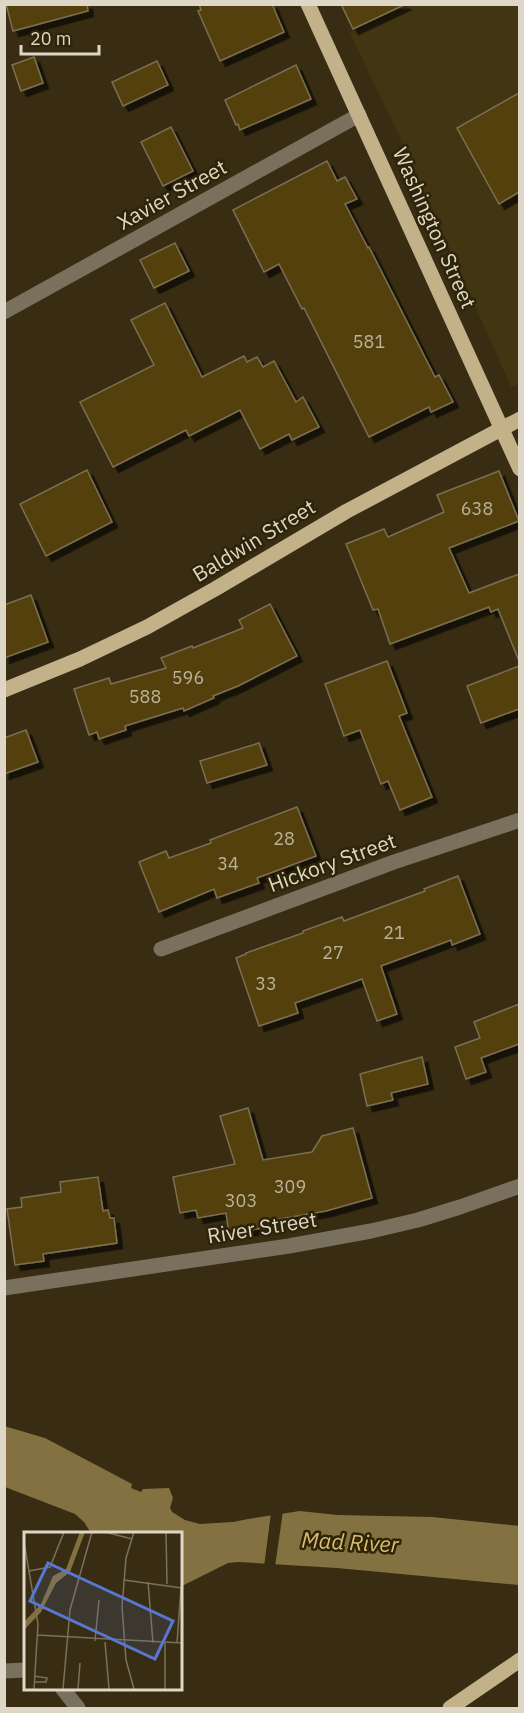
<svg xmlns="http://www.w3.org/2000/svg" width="524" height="1713" font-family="'IBM Plex Sans',sans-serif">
	<defs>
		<filter id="shadow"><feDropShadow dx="5.5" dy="5.5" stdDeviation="0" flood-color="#0009"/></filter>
	</defs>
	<rect width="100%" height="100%" fill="#382d13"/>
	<path fill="#423512" d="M412,5H519L520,383L511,387L411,161L350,33Z"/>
	<path fill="#847141" d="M4,1426L45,1438L132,1484L131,1488L141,1492L143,1489L169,1488L173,1498L170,1508L172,1512L185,1520L200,1524L233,1522L248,1519L300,1511L337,1515L432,1517L519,1526V1585L337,1568L238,1562L228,1563L180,1587V1533H91L84,1522L75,1514L5,1487Z"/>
	<path fill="#382d13" d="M283,1511L275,1567H264L271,1513Z"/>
	<g fill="#52410e" stroke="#7b6f52" stroke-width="1.5" filter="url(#shadow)">
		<path d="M6,4H87L88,11L13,31Z"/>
		<path d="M199,4H272L284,32L220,61L198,11L201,10Z"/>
		<path d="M341,4H406L353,29Z"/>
		<path d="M34,57L43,83L21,91L12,65Z"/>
		<path d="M157,61L168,85L123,106L112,82Z"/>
		<path d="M296,65L311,99L240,130L238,124L236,125L225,100Z"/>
		<path d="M519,93V192L499,204L457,128Z"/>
		<path d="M171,127L193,171L163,186L141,142Z"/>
		<path d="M327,161L337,181L345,177L357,199L345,204L368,248L369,247L435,377L439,375L453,402L431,412L429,407L369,437L304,308L302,309L279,264L264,272L233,210Z"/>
		<path d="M175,243L189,271L154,288L140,260Z"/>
		<path d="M165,303L202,377L244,356L247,362L257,357L263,367L274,361L296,402L303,397L319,427L292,440L289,434L260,449L240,410L189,436L186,430L113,467L80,402L154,365L131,320Z"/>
		<path d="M87,470L112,522L46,556L20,504Z"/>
		<path d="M499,471L519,521L449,548L469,593L519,574V661L498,609L491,612L489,607L390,644L378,609L373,610L346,544L384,529L388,537L444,512L437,495Z"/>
		<path d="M31,595L48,642L4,658V605Z"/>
		<path d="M270,604L297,656L238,686L213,696L214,698L184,711L183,708L125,726L126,730L99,739L97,732L89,735L74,689L109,678L111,684L166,668L161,658L192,646L193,648L243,628L239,620Z"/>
		<path d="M387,661L407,713L399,716L432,797L400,810L388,781L381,784L360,730L344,736L325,684Z"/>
		<path d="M519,666V709L481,723L467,686Z"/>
		<path d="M26,730L38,762L4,774V738Z"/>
		<path d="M259,743L267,765L207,783L200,761Z"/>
		<path d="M297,807L316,856L257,878L259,883L217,898L214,889L159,912L139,862L166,851L169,858L211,843L210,840Z"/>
		<path d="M458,876L480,934L452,945L451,940L381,966L397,1014L377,1021L362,979L295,1003L298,1013L259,1026L236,958L246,954V953L303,933V931L342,917L344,921L425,891L424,889Z"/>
		<path d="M519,1004V1044L481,1058L486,1072L466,1079L455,1047L480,1038L474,1022Z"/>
		<path d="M422,1057L428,1084L391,1093L393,1100L367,1106L360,1074Z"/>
		<path d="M248,1108L263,1160L312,1152L322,1136L353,1128L372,1198L326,1211L262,1222L263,1228L229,1234L226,1213L198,1218L196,1210L180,1213L173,1177L235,1164L220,1116Z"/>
		<path d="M98,1177L103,1211L108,1210L110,1218H114L117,1243L43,1254L44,1261L15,1265L7,1209L22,1207L21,1198L61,1192L60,1182Z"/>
	</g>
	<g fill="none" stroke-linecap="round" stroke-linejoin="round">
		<g stroke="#79715d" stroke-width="15">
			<path d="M4,312L359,115"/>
			<path d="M161,949L394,862L520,820"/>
			<path d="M4,1288L289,1246L371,1231L418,1220L460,1207L520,1186"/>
			<path d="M4,1671L26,1670"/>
			<path d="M62,1688L78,1708"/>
		</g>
		<g stroke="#c3b289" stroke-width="15">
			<path d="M308,4L520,469"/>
			<path d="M4,690L80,659L147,627L215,589L347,511L520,419"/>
			<path d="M450,1708L520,1660"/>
		</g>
	</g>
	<g text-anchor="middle" stroke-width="5" stroke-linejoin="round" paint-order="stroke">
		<g font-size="18" fill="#bbb29a">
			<text x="369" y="348">581</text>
			<text x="477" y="515">638</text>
			<text x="188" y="684">596</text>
			<text x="145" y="703">588</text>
			<text x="284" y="845">28</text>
			<text x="228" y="870">34</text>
			<text x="394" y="939">21</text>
			<text x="333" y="959">27</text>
			<text x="266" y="990">33</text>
			<text x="290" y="1193">309</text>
			<text x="241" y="1207">303</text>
		</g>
		<g font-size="21" fill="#ded7c8" stroke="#2e2408">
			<text transform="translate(172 195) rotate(-29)" y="7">Xavier Street</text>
			<text transform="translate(434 228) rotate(66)" y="7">Washington Street</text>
			<text transform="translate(254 541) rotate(-31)" y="7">Baldwin Street</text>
			<text transform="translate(332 863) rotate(-20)" y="7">Hickory Street</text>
			<text transform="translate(262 1228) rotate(-9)" y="7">River Street</text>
		</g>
		<g font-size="22" font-style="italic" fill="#dabc71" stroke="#2e2408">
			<text transform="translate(350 1542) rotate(3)" y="8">Mad River</text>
		</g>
	</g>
	<g transform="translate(24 1532)">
		<rect width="158" height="158" fill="#382d13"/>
		<path d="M56,0H61L46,40L32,51L17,80L0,98V90L17,72L29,44L42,37Z" fill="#847141"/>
		<path fill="none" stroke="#7a715b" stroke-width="1.5" d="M81,0L108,7M110,0L102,26L98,75L102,128L110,157M142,0L143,52M0,10L14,92L10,157M5,39L26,35L40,0M100,48L158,56M124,50L129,111M13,103L158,111M71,109L75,68M81,110L85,157M141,111V157M153,111L157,56M10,150H22L23,146L10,144M39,157L46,78L68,0M54,157L56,131"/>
		<path fill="#5777d3" fill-opacity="0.15" stroke="#5777d3" stroke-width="3" d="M24,31L149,89L131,127L6,69Z"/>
		<rect width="158" height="158" fill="none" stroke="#ded7c8" stroke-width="3"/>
	</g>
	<rect width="524" height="1713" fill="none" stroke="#ded7c8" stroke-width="12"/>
	<path d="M21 45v9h78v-9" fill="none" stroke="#ded7c8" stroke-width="3"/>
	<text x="30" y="45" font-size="18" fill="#ded7c8" stroke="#2e2408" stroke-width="4.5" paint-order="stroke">20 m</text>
</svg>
